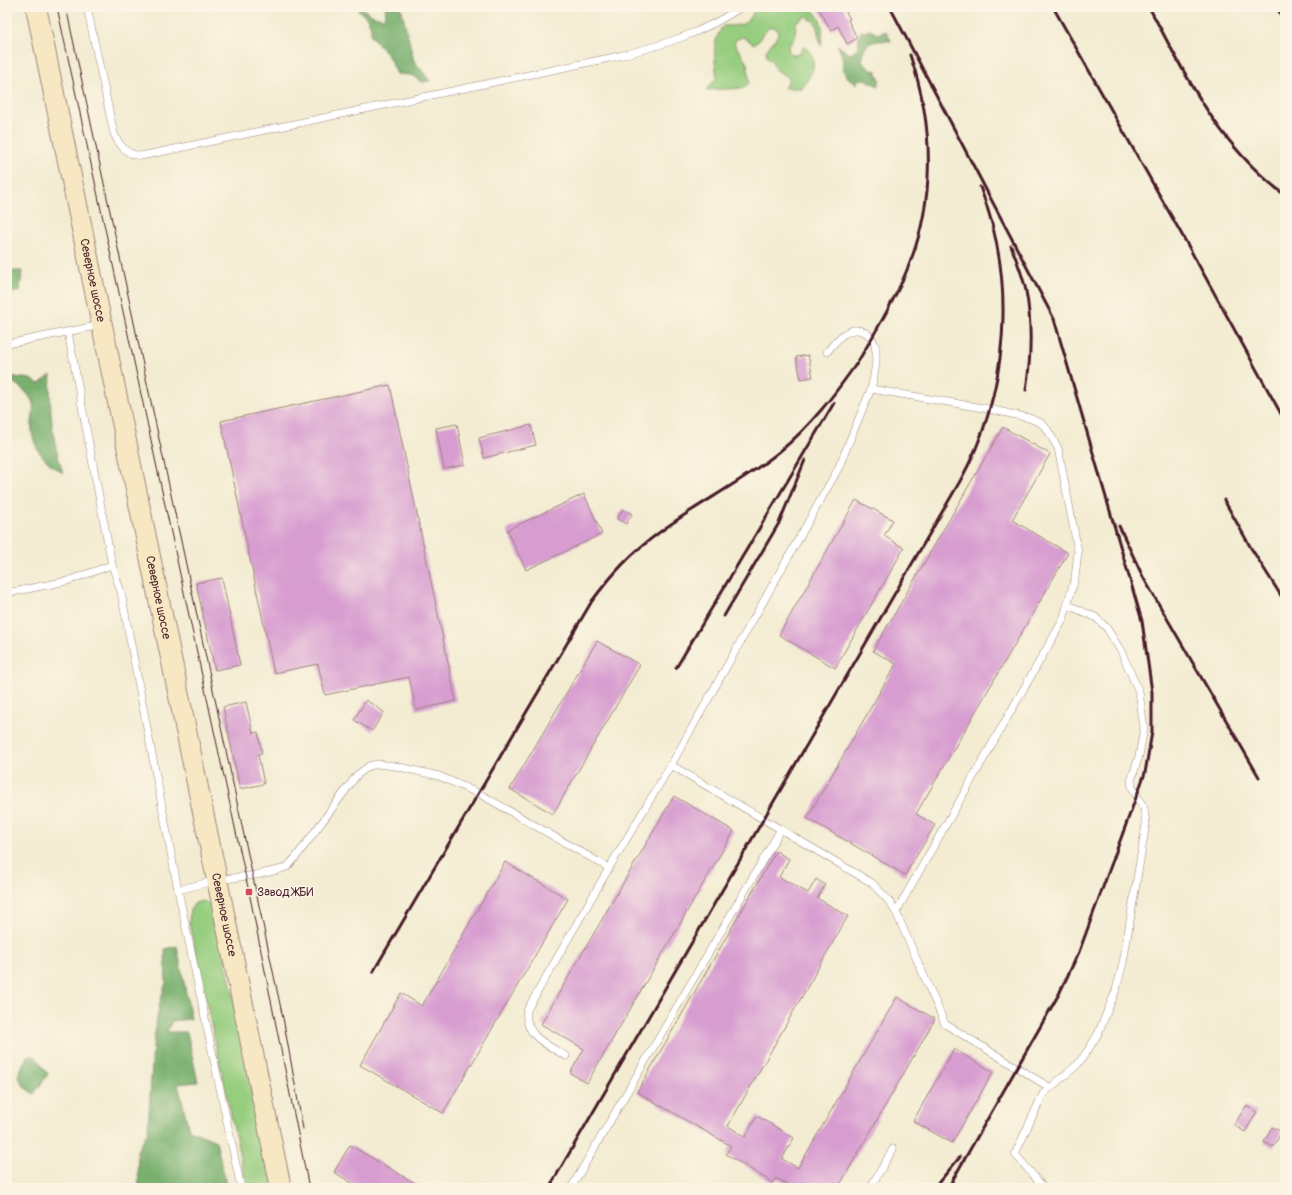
<svg xmlns="http://www.w3.org/2000/svg" width="1292" height="1195" font-family="Pangolin,sans-serif">
	<rect width="100%" height="100%" fill="#fcf5e5"/>
	<filter id="ink" filterUnits="userSpaceOnUse"><feTurbulence type="fractalNoise" baseFrequency=".025" numOctaves="2"/><feDisplacementMap in="SourceGraphic" scale="8" xChannelSelector="R" yChannelSelector="G"/><feConvolveMatrix kernelMatrix="1 2 1 2 8 2 1 2 1" color-interpolation-filters="sRGB"/></filter>
	<filter id="wash" filterUnits="userSpaceOnUse"><feTurbulence type="fractalNoise" baseFrequency=".012" numOctaves="4" result="noise"/><feDisplacementMap in="SourceGraphic" scale="16" xChannelSelector="R" yChannelSelector="G"/><feGaussianBlur stdDeviation="0.9" result="paint"/><feColorMatrix in="noise" values="0 0 0 0 0 0 0 0 0 0 0 0 0 0 0 0 0 1.4 0 .05"/><feComposite in="paint" operator="in"/></filter>
	<g filter="url(#wash)">
		<rect width="100%" height="100%" fill="#f3ecd2"/>
		<g fill="#97cd7f" stroke="#707655">
			<path d="M758,7H809C823,18 824,30 821,46L816,23L806,16L796,22L795,38L788,47L789,52L793,55L799,54L804,47C821,59 812,76 801,88H784L788,82L789,78C781,72 774,72 772,60L767,57L766,51L778,35L777,28L770,27L762,34L759,41L754,44L743,37L737,39L734,43L744,58L748,66L749,82L745,88L706,90L717,78C715,60 711,42 723,26C748,25 742,26 758,7Z"/>
			<path d="M203,901L210,904L215,909L274,1188H247L189,923L190,910L195,903Z"/>
		</g>
		<g fill="#79b06e" stroke="#62684c">
			<path d="M355,7H360L373,16L384,18L386,10L384,7H401L414,61L430,81L422,82L411,75L397,74L387,54L371,36V27L367,18Z"/>
			<path d="M869,29L877,34L886,31L891,41C883,41 873,39 867,46C856,56 865,70 877,71V75L880,80L878,86L865,79L857,80V85C833,68 850,66 837,45L849,54C865,48 855,40 861,31L866,32Z"/>
			<path d="M7,263L9,271H22L20,291L7,294Z"/>
			<path d="M51,375C49,409 52,440 63,473C44,462 30,445 32,423C32,416 35,408 32,401C28,391 15,384 7,378V376L31,379L39,384Z"/>
			<path d="M177,946L191,1019L172,1021L167,1032H187L198,1082L178,1084L189,1130L216,1141L227,1188H139L137,1151L148,1131L153,1046L159,1006L166,982L165,949Z"/>
			<path d="M27,1056H35L48,1074L34,1094L25,1088L18,1076Z"/>
		</g>
		<g id="blocks">
			<g fill="#d79cd0">
				<path d="M818,7H843L850,19L848,20L857,38L847,44L838,26L831,30Z"/>
				<path d="M808,355L813,377L801,379L796,357Z"/>
				<path d="M390,385L456,701L416,710L409,677L325,695L318,664L274,673L221,421Z"/>
				<path d="M457,424L465,465L444,469L436,428Z"/>
				<path d="M531,425L536,445L484,458L479,438Z"/>
				<path d="M1003,427L1050,454L1012,520L1068,553L916,814L935,825L905,875L807,818L896,664L873,651Z"/>
				<path d="M584,494L602,534L526,570L507,530Z"/>
				<path d="M856,500L893,520L884,536L904,548L835,668L779,635Z"/>
				<path d="M623,509L632,514L626,524L617,519Z"/>
				<path d="M222,578L240,665L215,670L196,583Z"/>
				<path d="M597,641L640,665L553,814L510,789Z"/>
				<path d="M366,700L384,712L372,731L354,720Z"/>
				<path d="M246,702L253,733L258,732L262,753L258,754L264,784L240,789L223,707Z"/>
				<path d="M674,796L734,831L587,1083L570,1073L584,1049L541,1024Z"/>
				<path d="M776,851L789,859L779,877L808,893L816,879L825,885L817,898L848,916L728,1126L745,1137L757,1116L794,1138L782,1159L798,1168L897,997L935,1019L838,1188H793L776,1178L773,1183L726,1154L731,1146L637,1092Z"/>
				<path d="M505,862L568,899L443,1113L360,1065L401,993L422,1006Z"/>
				<path d="M954,1049L993,1072L952,1143L913,1121Z"/>
				<path d="M1246,1106L1257,1112L1245,1132L1234,1125Z"/>
				<path d="M1272,1127L1282,1132L1273,1147L1264,1142Z"/>
				<path d="M350,1145L423,1188H360L334,1172Z"/>
			</g>
		</g>
	</g>
	<g filter="url(#ink)">
		<use href="#blocks" fill-opacity="0" stroke="#9e867e" stroke-width="1"/>
		<g fill="none" stroke-linecap="round" stroke-linejoin="round">
			<defs>
				<g id="service">
					<path d="M87,7L114,134C120,146 127,155 141,156L619,56C662,45 704,33 741,7"/>
					<path d="M68,332L112,565L121,592L178,890L241,1188"/>
					<path d="M7,344L101,325"/>
					<path d="M827,352C832,346 837,339 844,334C859,324 875,334 876,352C877,364 874,377 871,389"/>
					<path d="M7,593L67,581L112,565"/>
					<path d="M671,765L872,883L888,900L896,912L945,1024L1049,1087"/>
					<path d="M178,890L217,880L256,875L278,870L287,867L296,857L357,775L369,766L377,764L395,766L439,776L480,794L609,868L671,765L838,469L871,389L989,409L1029,418L1041,423L1047,429L1058,448L1078,551L1075,578L1063,620L896,912"/>
					<path d="M566,1056C547,1045 523,1035 527,1010L609,868"/>
					<path d="M571,1188L781,829"/>
					<path d="M870,1188L893,1149"/>
					<path d="M1044,1188L1015,1154L1043,1094L1078,1064L1088,1050L1098,1034L1116,990L1123,963L1146,824L1144,808L1132,787L1131,781L1139,756L1144,728L1139,692L1121,651L1106,627L1095,617L1068,605"/>
				</g>
				<g id="secondary">
					<path id="s1" d="M36,7L281,1188"/>
				</g>
			</defs>
			<use href="#service" stroke="#9e867e" stroke-width="8"/>
			<use href="#secondary" stroke="#9e867e" stroke-width="22"/>
			<use href="#service" stroke="#fff" stroke-width="7"/>
			<use href="#secondary" stroke="#f7e8c3" stroke-width="20"/>
			<g stroke="#4a1f2b" stroke-width="1">
				<path d="M57,7L249,892L309,1188"/>
				<path d="M66,7L215,699L284,1023L303,1129"/>
			</g>
			<g stroke="#4a1f2b" stroke-width="3">
				<path d="M890,7L1054,319L1142,621L1152,692V732L1145,773L1079,952L1059,994L948,1188"/>
				<path d="M1053,7L1186,242L1285,421"/>
				<path d="M1149,7C1187,78 1219,146 1285,195"/>
				<path d="M1277,7L1285,23"/>
				<path d="M1011,246C1017,261 1023,276 1026,291C1032,323 1031,358 1026,390"/>
				<path d="M856,365C873,336 891,307 904,277C936,206 935,128 910,55"/>
				<path d="M1224,500L1251,548L1285,602"/>
				<path d="M1119,526L1143,577L1259,777"/>
				<path d="M724,616L779,523L805,460"/>
				<path d="M676,668L834,403"/>
				<path d="M373,972L592,601C607,581 622,563 641,547C684,510 736,487 779,452C811,426 835,394 859,360"/>
				<path d="M549,1188L959,483C1009,394 1017,281 980,187"/>
				<path d="M934,1188L960,1157"/>
			</g>
		</g>
	</g>
	<rect fill="#d1495b" stroke="#fcf5e5" stroke-width="1.5" x="245" y="888" width="8" height="8" rx="2"/>
	<g text-anchor="middle" stroke-width="3" stroke-linejoin="round" paint-order="stroke">
		<g font-size="12" fill="#4a1f2b" stroke="#fcf5e5">
			<text dy="4" stroke="none"><textPath href="#s1" startOffset="279">Северное шоссе</textPath></text>
			<text dy="4" stroke="none"><textPath href="#s1" startOffset="603">Северное шоссе</textPath></text>
			<text dy="4" stroke="none"><textPath href="#s1" startOffset="927">Северное шоссе</textPath></text>
		</g>
		<g font-size="12" fill="#4a1f2b" stroke="#fcf5e5" text-anchor="start">
			<text x="257" y="896">Завод ЖБИ</text>
		</g>
	</g>
	<rect width="1292" height="1195" fill="none" stroke="#fcf5e5" stroke-width="24"/>
</svg>
